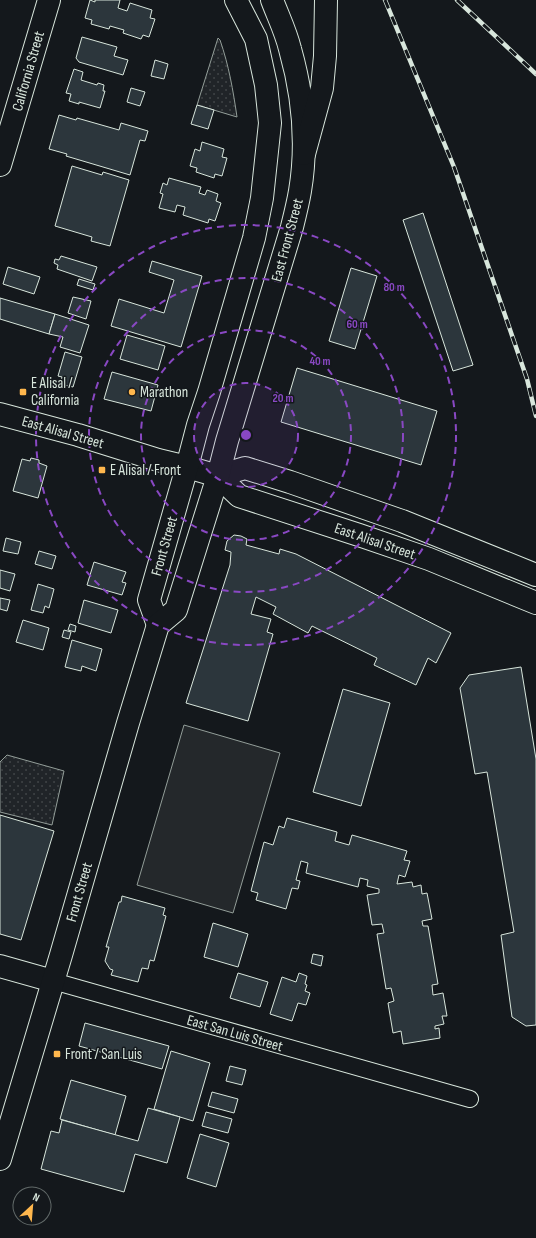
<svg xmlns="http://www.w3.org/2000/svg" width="536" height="1238" font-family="'Sofia Sans Condensed',sans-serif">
	<defs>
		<pattern id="park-dots" width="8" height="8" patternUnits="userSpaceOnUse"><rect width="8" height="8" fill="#202428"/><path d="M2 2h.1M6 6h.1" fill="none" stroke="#404447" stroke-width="1.8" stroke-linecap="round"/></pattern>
	</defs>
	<rect width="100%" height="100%" fill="#14181c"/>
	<g fill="url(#park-dots)" stroke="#939e99">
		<path d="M218,38L220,40C229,66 233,90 237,117L197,105Z"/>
		<path d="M7,755L64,771L52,825L0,812V762Z"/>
	</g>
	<path fill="#24282b" stroke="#939e99" d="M184,725L280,753L233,913L137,885Z"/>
	<g fill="#2c363c" stroke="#d8e6dc">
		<path d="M90,0L95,2V0H120L118,8L127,11L130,3L152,10L150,18L155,19L149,37L143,35L141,39L123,33L124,30L110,26L109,29L91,24L92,20L85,18Z"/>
		<path d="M82,37L117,47L114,56L128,60L123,75L79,62L76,58Z"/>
		<path d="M155,60L168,64L164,79L151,76Z"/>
		<path d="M74,69L83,72L81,80L97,85L98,83L104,85L103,91H105L100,108L79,102V104L69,101L71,94L66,93Z"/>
		<path d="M131,88L145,92L140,106L127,102Z"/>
		<path d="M197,105L214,110L208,129L191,124Z"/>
		<path d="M59,115L76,120L77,118L119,130L121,123L148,131L145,141L140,140L130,175L66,156L67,154L49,149Z"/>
		<path d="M202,142L224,149L222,157L227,158L222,176L215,174L214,178L196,172L197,168L190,166L195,149L200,151Z"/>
		<path d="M72,166L102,175L103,172L129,180L110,246L91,241L92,237L55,226Z"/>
		<path d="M169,178L201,187L199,193L205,195L207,190L218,194L216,201L221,203L215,221L209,219L208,223L183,215L185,207L177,205L175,212L159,208L163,194L160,193L163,183L167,185Z"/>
		<path d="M423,213L473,365L453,371L403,220Z"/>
		<path d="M61,256L97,267L92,281L57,269L58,265L54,263L55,259L59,260Z"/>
		<path d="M152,261L202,276L181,347L111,326L119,299L164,313L174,280L149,272Z"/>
		<path d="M8,267L40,277L34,294L3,284Z"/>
		<path d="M351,268L377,276L355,349L329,341Z"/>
		<path d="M79,279L95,284L93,290L77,285Z"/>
		<path d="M73,297L91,301L86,319L68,313Z"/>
		<path d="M0,298L55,314L49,334L0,319Z"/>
		<path d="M55,314L89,325L80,353L60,347L63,337L49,334Z"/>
		<path d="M127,335L165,346L158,370L120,359Z"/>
		<path d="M65,352L82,357L73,387L60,384L62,377L58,376Z"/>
		<path d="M297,368L437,411L421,465L281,422Z"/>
		<path d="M112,372L158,385L151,411L104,399Z"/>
		<path d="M31,458L39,460V463L47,466L38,498L13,491L22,459L30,461Z"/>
		<path d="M234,535L241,536L247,539L246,545L279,554L280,549L296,554L451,633L436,663L428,658L416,685L374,665L377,658L312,626L308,633L273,614L276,607L256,597L251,614L271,619L267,632L273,634L248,721L186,703L230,565L231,552L225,550L227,541Z"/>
		<path d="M6,538L21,542L18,554L3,551Z"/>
		<path d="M39,551L56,556L52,569L35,564Z"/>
		<path d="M94,562L126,572L122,582L126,583L122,595L87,585Z"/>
		<path d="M0,570L15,574L10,591L0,588Z"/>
		<path d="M38,584L54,589L49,608L45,606L43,613L31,610Z"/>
		<path d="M0,598L10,600L7,611L0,609Z"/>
		<path d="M84,600L118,610L111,633L78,623Z"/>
		<path d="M23,620L49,628L43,650L16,642Z"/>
		<path d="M70,624L76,626L75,632L68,630Z"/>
		<path d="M64,630L71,632L69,639L62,637Z"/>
		<path d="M72,640L102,649L96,671L82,666L81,671L65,667Z"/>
		<path d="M521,667L536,759V1025L526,1026L512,1017L501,935L514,932L487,772L475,774L460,688L469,675Z"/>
		<path d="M343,689L390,703L361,806L313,792Z"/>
		<path d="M0,815L54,831L21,940L0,934Z"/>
		<path d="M287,818L337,832L335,841L349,845L352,835L407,851L404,860L410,861L405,877L399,875L397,884L412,882L413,887L421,885L422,894L427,893L432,919L422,921L423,926H428L438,984L432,985L433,995L443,993L447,1016H442L444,1024L435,1026V1029L439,1028L440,1038L403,1044L401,1031L393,1033L388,1003L394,1001L391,988L386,989L377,934L384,933L382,924L372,925L367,895L379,893V889L367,886L368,880L360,878L358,887L306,873L308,863L301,861L296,880L300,881L298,889L292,888L286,909L256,900L258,893L251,891L264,842L273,845L279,826L284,828Z"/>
		<path d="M122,896L165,908L163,915L166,916L154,961L150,960L148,969L142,968L138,982L111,975L113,970L110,969L105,961L109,947H106L119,902H121Z"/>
		<path d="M213,923L248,934L238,967L204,957Z"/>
		<path d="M313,954L323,956L321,966L311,963Z"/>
		<path d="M238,973L268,982L260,1007L230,998Z"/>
		<path d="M299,973L307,976L305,984L307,985L305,991L310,993L306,1005L298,1003L292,1021L270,1014L282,977L296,982Z"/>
		<path d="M85,1023L169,1046L162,1069L79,1046Z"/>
		<path d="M171,1051L210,1063L193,1121L154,1109Z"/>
		<path d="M230,1066L246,1070L242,1085L226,1081Z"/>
		<path d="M71,1080L126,1096L115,1135L60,1119Z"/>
		<path d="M212,1092L238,1099L234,1113L208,1106Z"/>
		<path d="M148,1108L180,1117L167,1163L135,1154L124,1192L41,1169L51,1131L59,1133L62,1120L138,1141Z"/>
		<path d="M206,1112L232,1119L228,1133L202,1126Z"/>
		<path d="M200,1134L229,1143L216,1187L187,1178Z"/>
	</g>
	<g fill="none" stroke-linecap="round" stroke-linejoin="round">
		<defs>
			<path id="street" d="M53,981L470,1099"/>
			<g id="secondary">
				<path d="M0,165L49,0"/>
				<path d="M0,414L78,435L158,460L187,467L218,476L239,496L359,535L429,559L536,603"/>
				<path d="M218,476L245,468L290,482L402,521L536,575"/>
				<path d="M158,625L149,600L187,467L198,425L209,392L254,238L262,198L270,123L266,85L256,39L236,0"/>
				<path d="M0,966L53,981"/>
				<path d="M0,1159L61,955L128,723L158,625L176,610L218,476L227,441L292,227C295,215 298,203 300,191C308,143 303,95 290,49C286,32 278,16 272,0"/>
			</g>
			<path id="primary" d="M304,154L322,88L325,56L326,0"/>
		</defs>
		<use href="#street" stroke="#d8e6dc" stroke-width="18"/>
		<use href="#secondary" stroke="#d8e6dc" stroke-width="24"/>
		<use href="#primary" stroke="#d8e6dc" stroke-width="24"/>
		<use href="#street" stroke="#14181c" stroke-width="16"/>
		<use href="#secondary" stroke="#14181c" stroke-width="22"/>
		<use href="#primary" stroke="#14181c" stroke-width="22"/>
		<defs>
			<g id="rail">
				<path d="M385,0L454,167L527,379L536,416"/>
				<path d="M457,0L536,74"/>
			</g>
		</defs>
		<use href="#rail" stroke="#d8e6dc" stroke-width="4.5"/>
		<use href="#rail" stroke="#14181c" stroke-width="3" stroke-dasharray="9" stroke-linecap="butt"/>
	</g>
	<circle cx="246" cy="435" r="52" fill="#8948c3" fill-opacity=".12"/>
	<g fill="none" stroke="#8948c3" stroke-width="2" stroke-dasharray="7 5">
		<circle cx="246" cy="435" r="52"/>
		<circle cx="246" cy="435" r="105"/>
		<circle cx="246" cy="435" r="157"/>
		<circle cx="246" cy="435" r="210"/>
	</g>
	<g fill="#ffb74d" stroke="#14181c" stroke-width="1.5">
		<rect x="19" y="388" width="8" height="8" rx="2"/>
		<circle cx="132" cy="392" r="4"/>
		<rect x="98" y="466" width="8" height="8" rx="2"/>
		<rect x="53" y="1050" width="8" height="8" rx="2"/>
	</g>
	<g text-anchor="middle" stroke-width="3" stroke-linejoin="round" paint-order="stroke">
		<g font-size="15" fill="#d8e6dc" stroke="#14181c">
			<text transform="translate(28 71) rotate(-74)" y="5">California Street</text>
			<text transform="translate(287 240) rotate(-75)" y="5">East Front Street</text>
			<text transform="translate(63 432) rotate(16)" y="5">East Alisal Street</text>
			<text transform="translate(375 541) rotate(19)" y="5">East Alisal Street</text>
			<text transform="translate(164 546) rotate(-74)" y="5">Front Street</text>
			<text transform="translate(79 892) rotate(-74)" y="5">Front Street</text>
			<text transform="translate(235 1033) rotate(16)" y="5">East San Luis Street</text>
		</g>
		<g font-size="15" fill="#d8e6dc" stroke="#14181c" text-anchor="start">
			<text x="31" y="388">E Alisal /<tspan x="31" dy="17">California</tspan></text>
			<text x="140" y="397">Marathon</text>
			<text x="110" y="475">E Alisal / Front</text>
			<text x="65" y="1059">Front / San Luis</text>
		</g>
	</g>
	<circle cx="246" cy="435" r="6" fill="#8948c3" stroke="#14181c" stroke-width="2"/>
	<g font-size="12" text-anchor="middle" font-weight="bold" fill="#8948c3" stroke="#14181c" stroke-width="3" stroke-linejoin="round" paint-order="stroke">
		<text x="394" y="291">80 m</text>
		<text x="357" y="328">60 m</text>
		<text x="320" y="365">40 m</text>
		<text x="283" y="402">20 m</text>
	</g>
	<g transform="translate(32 1206) rotate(26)"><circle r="19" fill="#14181c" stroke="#626a69"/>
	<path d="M0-3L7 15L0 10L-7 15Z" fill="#ffb74d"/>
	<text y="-6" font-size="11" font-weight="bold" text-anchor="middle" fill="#d8e6dc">N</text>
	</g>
</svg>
